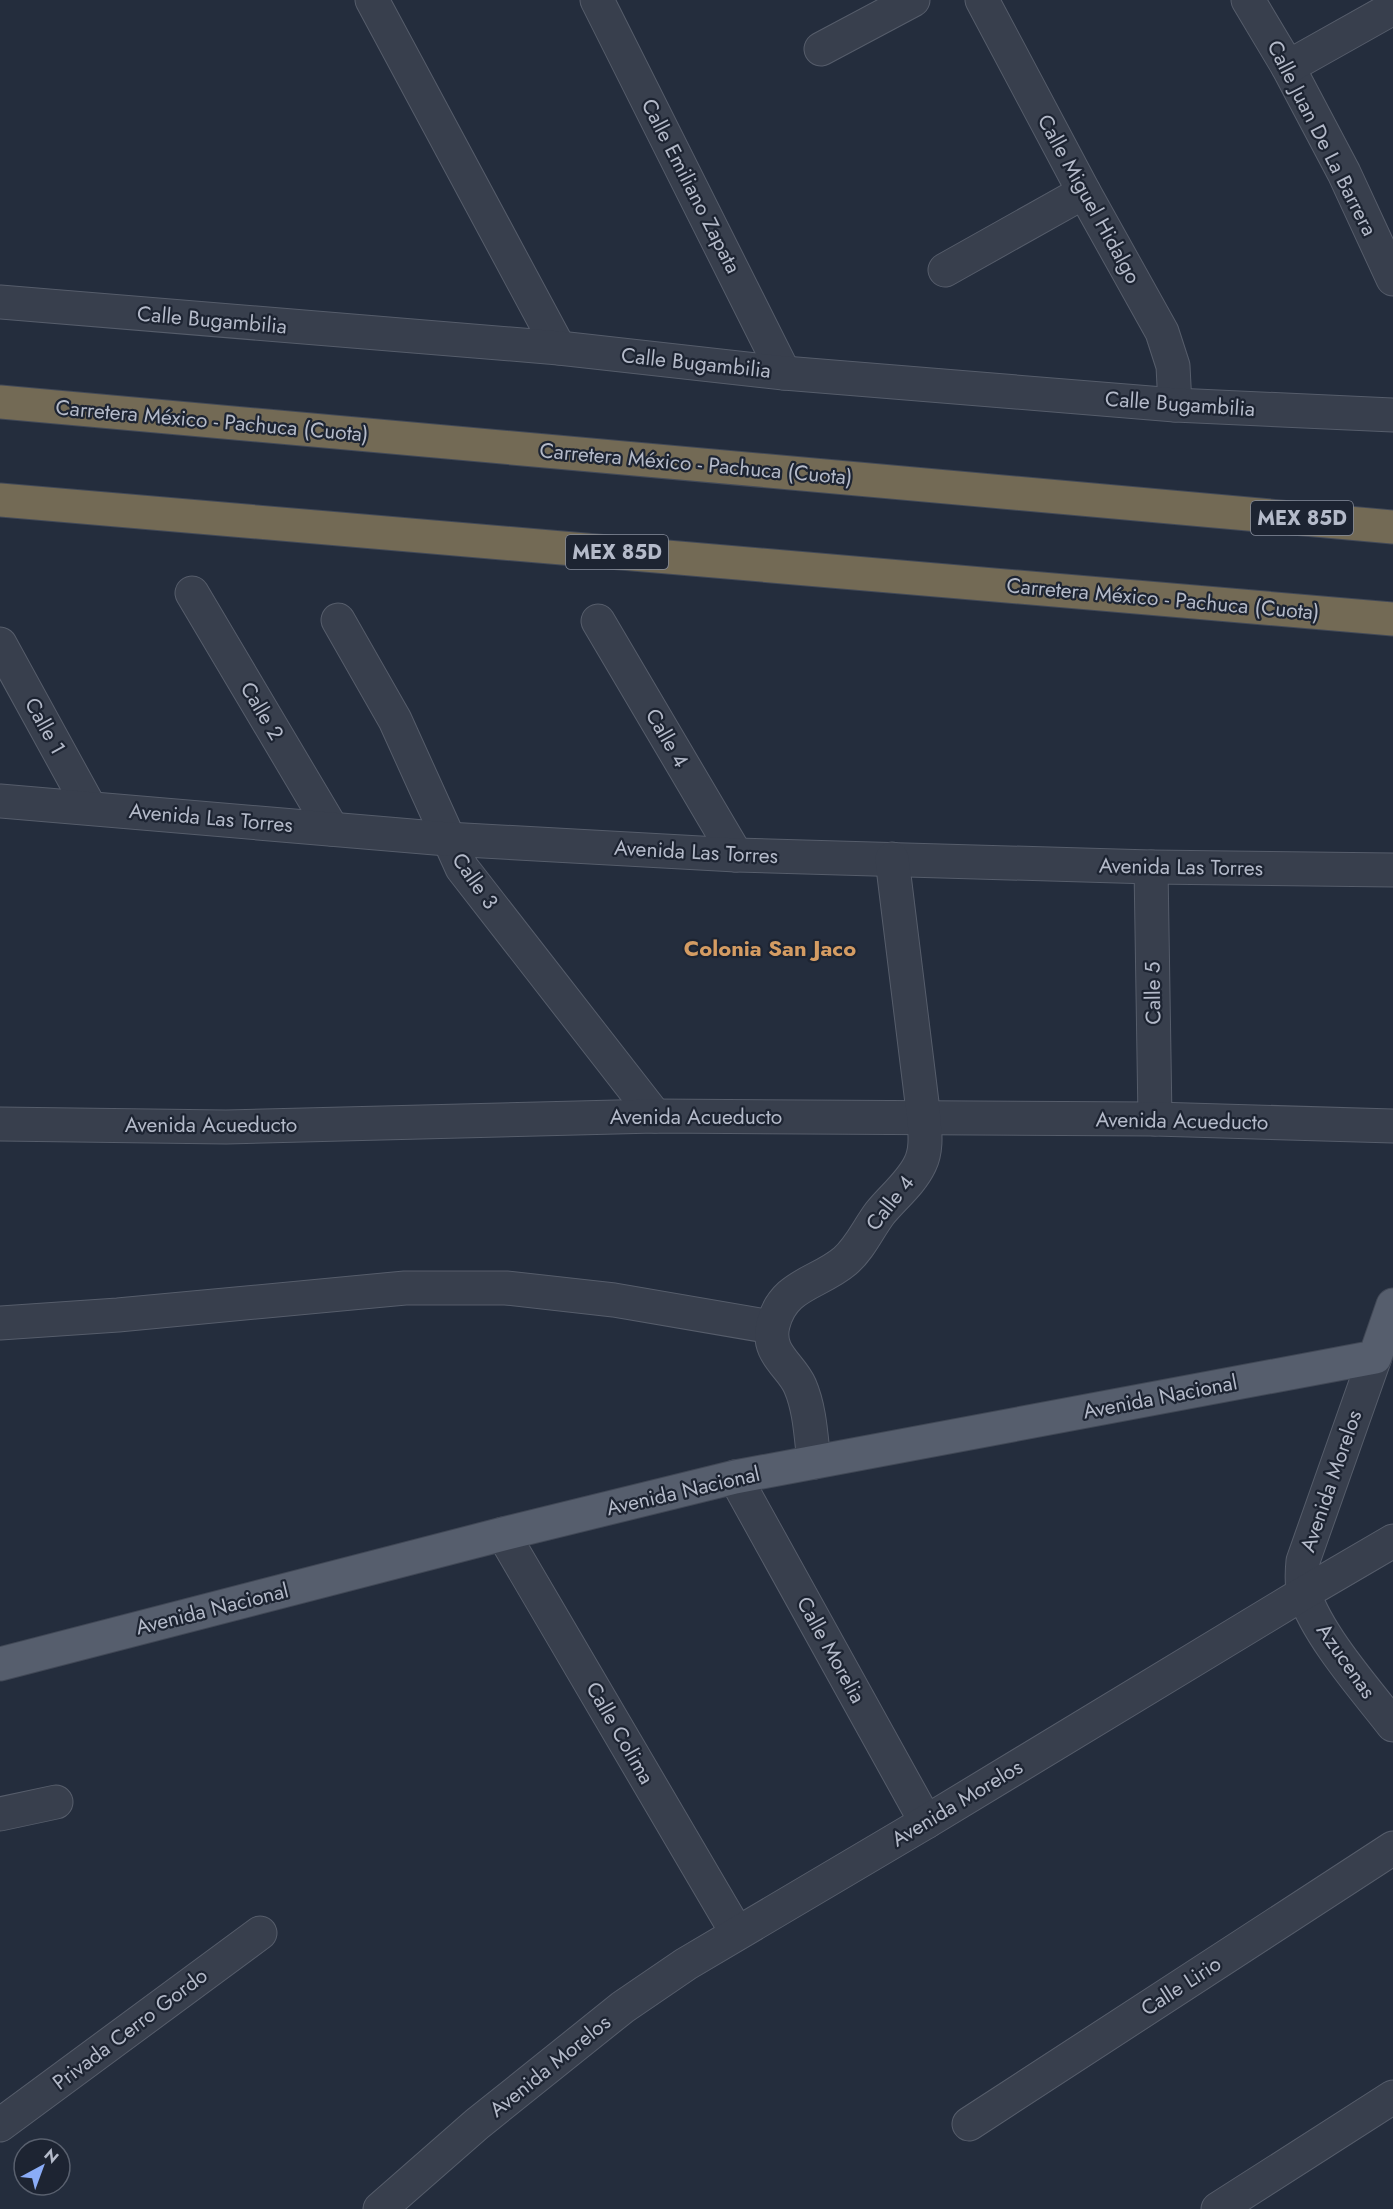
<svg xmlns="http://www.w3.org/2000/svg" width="1393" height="2209" font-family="Jost,sans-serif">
	<rect width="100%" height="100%" fill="#242d3d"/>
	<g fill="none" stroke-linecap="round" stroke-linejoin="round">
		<defs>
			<g id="minor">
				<path d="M372,0L559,348"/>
				<path d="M597,0L784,373"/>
				<path d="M982,0L1084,192L1162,332L1173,366L1175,405"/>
				<path d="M1248,0L1288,67L1344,173L1393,279"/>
				<path d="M821,49L913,0"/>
				<path d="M1288,67L1393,8"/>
				<path d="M945,270L1084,192"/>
				<path d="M0,302L559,348L784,373L1175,405L1393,415"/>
				<path d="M192,593L332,829"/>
				<path d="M338,620L395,720L462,868L655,1116"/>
				<path d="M598,621L736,855"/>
				<path d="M0,644L90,808"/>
				<path d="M0,801L447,839L736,855L1151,867L1393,870"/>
				<path d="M1151,867L1155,1119"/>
				<path d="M0,1124L226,1127L655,1116L1155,1119L1393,1126"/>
				<path d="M0,1323L118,1315L405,1288H506L614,1300L772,1327"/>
				<path d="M1375,1357L1303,1561C1302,1571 1301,1583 1304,1593C1318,1636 1365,1689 1393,1725"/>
				<path d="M814,1462C811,1437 810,1409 800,1386C791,1365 766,1354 773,1325C783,1284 818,1284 845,1261C860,1248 868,1229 880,1213C893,1197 911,1183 920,1164C927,1150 925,1133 924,1119L892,859"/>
				<path d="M735,1477L926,1822"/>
				<path d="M503,1534L737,1933"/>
				<path d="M0,1814L56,1802"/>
				<path d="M969,2124L1393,1848"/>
				<path d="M0,2125L260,1933"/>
				<path d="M380,2209L477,2124L623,2007L686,1964L926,1822L1304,1593L1393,1541"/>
				<path d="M1218,2209L1393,2097"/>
			</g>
			<path id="major" d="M0,1664L503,1534L735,1477L1375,1357L1393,1305"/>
			<g id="highway">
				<path d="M0,402L1393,527"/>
				<path d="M0,500L1393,619"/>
			</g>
		</defs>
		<use href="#minor" stroke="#565d6b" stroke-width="35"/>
		<use href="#major" stroke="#414856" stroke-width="35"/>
		<use href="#highway" stroke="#434a58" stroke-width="35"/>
		<use href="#minor" stroke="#383f4d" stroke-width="33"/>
		<use href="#major" stroke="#565e6d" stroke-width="33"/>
		<use href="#highway" stroke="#736a55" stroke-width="33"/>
	</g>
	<g text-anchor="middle" stroke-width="4.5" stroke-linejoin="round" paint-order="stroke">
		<g fill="#1d2432" stroke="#878d9c" stroke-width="1.5">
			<rect x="1251" y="501" width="102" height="34" rx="4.5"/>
			<rect x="566" y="535" width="102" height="34" rx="4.5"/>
		</g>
		<g font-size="20" font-weight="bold" fill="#b4bac9">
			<text x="1302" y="525">MEX 85D</text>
			<text x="617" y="559">MEX 85D</text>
		</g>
		<g font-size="21" fill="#b4bac9" stroke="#1d2432">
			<text transform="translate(1322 138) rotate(63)" y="7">Calle Juan De La Barrera</text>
			<text transform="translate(691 186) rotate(63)" y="7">Calle Emiliano Zapata</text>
			<text transform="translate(1089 199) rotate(61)" y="7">Calle Miguel Hidalgo</text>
			<text transform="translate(212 320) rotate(5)" y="7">Calle Bugambilia</text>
			<text transform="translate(696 363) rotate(6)" y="7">Calle Bugambilia</text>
			<text transform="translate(1180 404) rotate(4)" y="7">Calle Bugambilia</text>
			<text transform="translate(212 421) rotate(5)" y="7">Carretera México - Pachuca (Cuota)</text>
			<text transform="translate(696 464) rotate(5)" y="7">Carretera México - Pachuca (Cuota)</text>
			<text transform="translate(1163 599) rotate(5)" y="7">Carretera México - Pachuca (Cuota)</text>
			<text transform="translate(262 711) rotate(59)" y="7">Calle 2</text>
			<text transform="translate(45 726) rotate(61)" y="7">Calle 1</text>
			<text transform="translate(667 738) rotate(60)" y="7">Calle 4</text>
			<text transform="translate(211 818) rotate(5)" y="7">Avenida Las Torres</text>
			<text transform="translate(696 852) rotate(3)" y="7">Avenida Las Torres</text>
			<text transform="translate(1181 867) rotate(1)" y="7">Avenida Las Torres</text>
			<text transform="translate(475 881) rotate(55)" y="7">Calle 3</text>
			<text transform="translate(1153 993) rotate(-91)" y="7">Calle 5</text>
			<text x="696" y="1124">Avenida Acueducto</text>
			<text transform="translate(1182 1121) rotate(1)" y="7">Avenida Acueducto</text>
			<text x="211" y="1132">Avenida Acueducto</text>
			<text transform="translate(890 1203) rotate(-52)" y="7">Calle 4</text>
			<text transform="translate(1160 1397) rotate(-11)" y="7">Avenida Nacional</text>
			<text transform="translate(1331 1481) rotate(-71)" y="7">Avenida Morelos</text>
			<text transform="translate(683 1491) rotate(-13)" y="7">Avenida Nacional</text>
			<text transform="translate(212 1609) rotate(-14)" y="7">Avenida Nacional</text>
			<text transform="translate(831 1650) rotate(61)" y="7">Calle Morelia</text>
			<text transform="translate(1346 1661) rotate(55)" y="7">Azucenas</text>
			<text transform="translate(620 1733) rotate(60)" y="7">Calle Colima</text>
			<text transform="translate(957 1803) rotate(-31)" y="7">Avenida Morelos</text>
			<text transform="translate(1181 1986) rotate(-33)" y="7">Calle Lirio</text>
			<text transform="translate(130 2029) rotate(-37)" y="7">Privada Cerro Gordo</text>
			<text transform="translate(550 2066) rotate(-39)" y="7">Avenida Morelos</text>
		</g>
		<g font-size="22" font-weight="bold" fill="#d49c63" stroke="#1d2432">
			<text x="770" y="956">Colonia San Jaco</text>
		</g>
	</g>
	<g transform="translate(42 2167) rotate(41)"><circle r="28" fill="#1d2432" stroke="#59606e" stroke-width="1.5"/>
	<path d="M0-4.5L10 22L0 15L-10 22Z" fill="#8aacf7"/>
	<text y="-9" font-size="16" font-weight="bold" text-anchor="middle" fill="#b4bac9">N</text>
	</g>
</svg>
